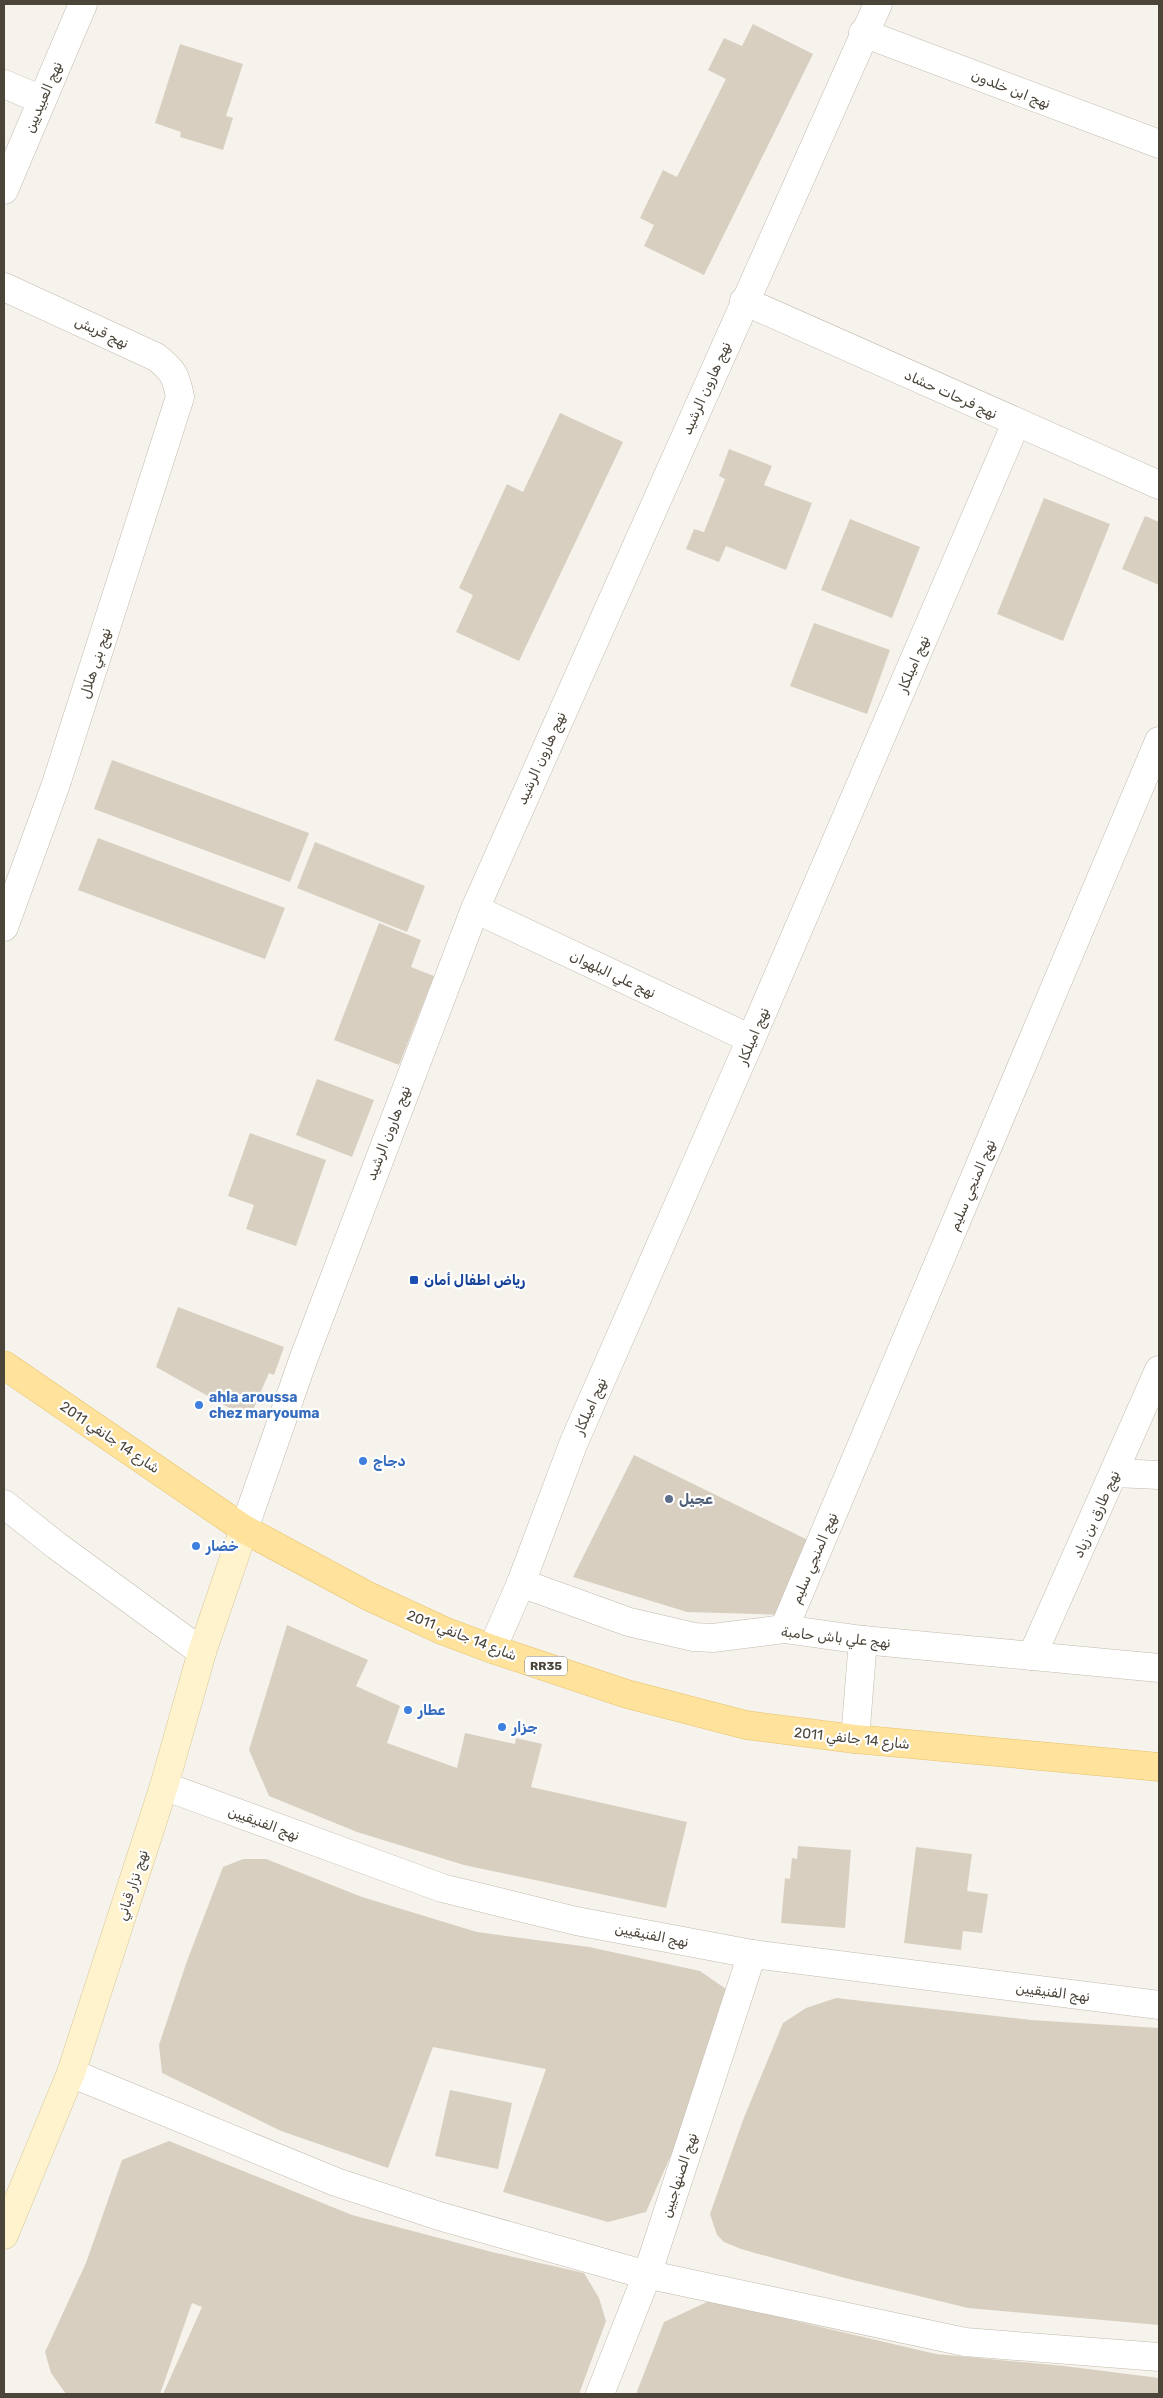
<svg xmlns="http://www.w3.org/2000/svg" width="1163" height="2398" font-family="Rubik,'Noto Naskh Arabic',sans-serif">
	<rect width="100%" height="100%" fill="#f6f3ec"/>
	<g fill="#d8cfc1">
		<path d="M753,24L813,54L704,275L644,246L654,225L640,218L663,170L677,177L726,79L708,70L724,38L742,46Z"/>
		<path d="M180,44L243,64L226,116L233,118L223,150L180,137L181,132L155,123Z"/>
		<path d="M560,413L623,442L519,661L456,632L473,595L459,588L507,484L523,492Z"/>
		<path d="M729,449L772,466L764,485L812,503L786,570L726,546L719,562L686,549L694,529L704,532L725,479L719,476Z"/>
		<path d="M1044,498L1110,524L1063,641L997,614Z"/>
		<path d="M1145,516L1159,522V585L1122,569Z"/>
		<path d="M850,519L920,547L892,618L821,590Z"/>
		<path d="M814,623L890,650L867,714L790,686Z"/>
		<path d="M112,760L309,833L290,882L94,809Z"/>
		<path d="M98,838L285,908L265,959L78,890Z"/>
		<path d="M315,842L425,886L407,932L297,888Z"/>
		<path d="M379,923L421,940L411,967L434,976L399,1065L334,1040Z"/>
		<path d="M317,1079L374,1100L352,1157L296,1135Z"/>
		<path d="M250,1133L326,1160L296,1246L246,1229L254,1205L228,1196Z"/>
		<path d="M178,1307L284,1347L274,1375L269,1373L249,1419L156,1367Z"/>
		<path d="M634,1455L816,1544L787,1615L687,1612L573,1577Z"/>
		<path d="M287,1625L368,1660L356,1686L400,1706L387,1743L457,1768L465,1733L515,1744L516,1738L542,1744L531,1787L687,1822L666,1908L464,1865L357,1832L269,1796L249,1750Z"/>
		<path d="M798,1846L851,1850L845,1928L781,1923L785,1878L790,1879L792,1858L797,1859Z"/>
		<path d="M916,1847L972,1854L967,1891L988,1894L982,1933L963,1931L961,1950L904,1943Z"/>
		<path d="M243,1859H266L362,1897L477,1932L589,1947L700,1971L726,1989L728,2000L689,2114L646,2212L608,2222L503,2192L546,2069L433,2047L388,2168L281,2131L162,2073L159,2045L187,1961L223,1867Z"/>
		<path d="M836,1998L1031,2020L1159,2028V2325L968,2308L845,2278L741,2249L724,2242L717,2235L710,2214L743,2120L783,2023L806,2008Z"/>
		<path d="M450,2090L512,2103L498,2169L435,2156Z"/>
		<path d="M169,2141L352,2215L492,2252L584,2273L599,2298L606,2321L579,2394H163L202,2307L192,2303L160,2394H66L51,2373L45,2352L86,2263L122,2160Z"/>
		<path d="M709,2301L936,2354L1064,2366L1159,2378V2394H636L664,2322Z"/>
	</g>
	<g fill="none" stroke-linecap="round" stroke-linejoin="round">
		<defs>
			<g id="minor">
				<path d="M863,33L1159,144"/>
				<path d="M4,84L42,100"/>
				<path d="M4,190L83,4"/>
				<path d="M4,287L156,357C173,370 176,376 180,397L56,784L4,927"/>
				<path d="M744,301L1159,485"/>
				<path d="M475,909L751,1039"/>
				<path d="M1115,1473L1159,1475"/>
				<path d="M4,1504L57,1546L202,1652"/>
				<path d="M244,1529L303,1360L475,909L878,4"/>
				<path d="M521,1583L629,1622L694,1637L713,1638L784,1629L863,1640L1159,1668"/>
				<path d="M784,1629L1159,741"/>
				<path d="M492,1649L521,1583L574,1442L751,1039L1016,423"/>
				<path d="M1032,1656L1159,1370"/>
				<path d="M855,1739L863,1640"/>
				<path d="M164,1786L442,1888L576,1921L752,1954L1159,2005"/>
				<path d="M71,2073L336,2182L439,2216L636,2272L965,2342L1159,2357"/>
				<path d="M600,2394L647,2275L752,1954"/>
			</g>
			<path id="secondary" d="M4,2235L71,2073L164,1786L202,1652L244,1529"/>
			<path id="primary" d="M4,1365L244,1529L368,1596L444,1631L492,1649L627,1694L746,1725L855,1739L1159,1767"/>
		</defs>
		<use href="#minor" stroke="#c2bbae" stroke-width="29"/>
		<use href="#secondary" stroke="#d6c79b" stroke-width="29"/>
		<use href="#primary" stroke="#e6c16a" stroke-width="29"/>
		<use href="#minor" stroke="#fff" stroke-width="28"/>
		<use href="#secondary" stroke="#fff3cd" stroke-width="28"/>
		<use href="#primary" stroke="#ffe39c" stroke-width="28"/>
	</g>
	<rect fill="#1a4fb4" stroke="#fff" stroke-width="2" x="409" y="1275" width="10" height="10" rx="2.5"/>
	<g fill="#3f7fe0" stroke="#fff" stroke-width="2">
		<circle cx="199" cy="1405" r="5"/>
		<circle cx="363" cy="1461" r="5"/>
		<circle cx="196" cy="1546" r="5"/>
		<circle cx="408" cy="1710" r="5"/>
		<circle cx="502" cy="1727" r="5"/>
	</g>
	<circle fill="#5c6f8a" stroke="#fff" stroke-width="2" cx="669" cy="1499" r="5"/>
	<g text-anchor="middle" stroke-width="4.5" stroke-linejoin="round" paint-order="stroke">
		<rect fill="#fff" stroke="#817c74" stroke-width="1" x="525" y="1656.5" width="42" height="19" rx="4"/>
		<g font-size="12" font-weight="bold" fill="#4b4439">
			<text x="546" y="1670">RR35</text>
		</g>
		<g font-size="14" fill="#4b4439" stroke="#fff">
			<text transform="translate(1011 89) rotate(21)" y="5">نهج ابن خلدون</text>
			<text transform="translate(43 97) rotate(-67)" y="5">نهج العبيديين</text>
			<text transform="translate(102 332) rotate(25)" y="5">نهج قريش</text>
			<text transform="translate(706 388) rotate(-66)" y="5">نهج هارون الرشيد</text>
			<text transform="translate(951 394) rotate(24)" y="5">نهج فرحات حشاد</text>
			<text transform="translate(95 663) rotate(-72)" y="5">نهج بني هلال</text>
			<text transform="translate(913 664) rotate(-67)" y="5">نهج اميلكار</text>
			<text transform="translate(541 758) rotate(-66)" y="5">نهج هارون الرشيد</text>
			<text transform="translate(613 974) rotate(25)" y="5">نهج علي البلهوان</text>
			<text transform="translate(753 1036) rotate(-67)" y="5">نهج اميلكار</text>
			<text transform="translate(388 1133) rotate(-69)" y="5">نهج هارون الرشيد</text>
			<text transform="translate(972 1185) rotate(-67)" y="5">نهج المنجي سليم</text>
			<text transform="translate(590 1406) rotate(-66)" y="5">نهج اميلكار</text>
			<text transform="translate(110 1437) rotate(34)" y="5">شارع 14 جانفي 2011</text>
			<text transform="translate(1096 1514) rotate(-66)" y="5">نهج طارق بن زياد</text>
			<text transform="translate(814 1558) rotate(-67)" y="5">نهج المنجي سليم</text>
			<text transform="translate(462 1635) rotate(21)" y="5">شارع 14 جانفي 2011</text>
			<text transform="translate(836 1637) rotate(6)" y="5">نهج علي باش حامبة</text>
			<text transform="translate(852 1738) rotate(6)" y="5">شارع 14 جانفي 2011</text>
			<text transform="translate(264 1823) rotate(20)" y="5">نهج الفنيقيين</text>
			<text transform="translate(132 1885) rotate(-72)" y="5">نهج نزار قباني</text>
			<text transform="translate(652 1935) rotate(11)" y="5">نهج الفنيقيين</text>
			<text transform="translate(1053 1992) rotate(7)" y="5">نهج الفنيقيين</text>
			<text transform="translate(679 2175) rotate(-72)" y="5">نهج الصنهاجيين</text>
		</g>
		<g font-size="14" font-weight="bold" fill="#164399" stroke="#fff" text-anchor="start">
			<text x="424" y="1285">رياض اطفال أمان</text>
		</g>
		<g font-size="14" font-weight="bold" fill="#366cbe" stroke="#fff" text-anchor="start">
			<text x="209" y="1402">ahla aroussa<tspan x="209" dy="16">chez maryouma</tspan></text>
			<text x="373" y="1466">دجاج</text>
			<text x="206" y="1551">خضار</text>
			<text x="418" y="1715">عطار</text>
			<text x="512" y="1732">جزار</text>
		</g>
		<g font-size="14" font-weight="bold" fill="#4e5e75" stroke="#fff" text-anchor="start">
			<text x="679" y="1504">عجيل</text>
		</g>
	</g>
	<rect width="1163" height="2398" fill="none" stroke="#4b4439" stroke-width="10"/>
</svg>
